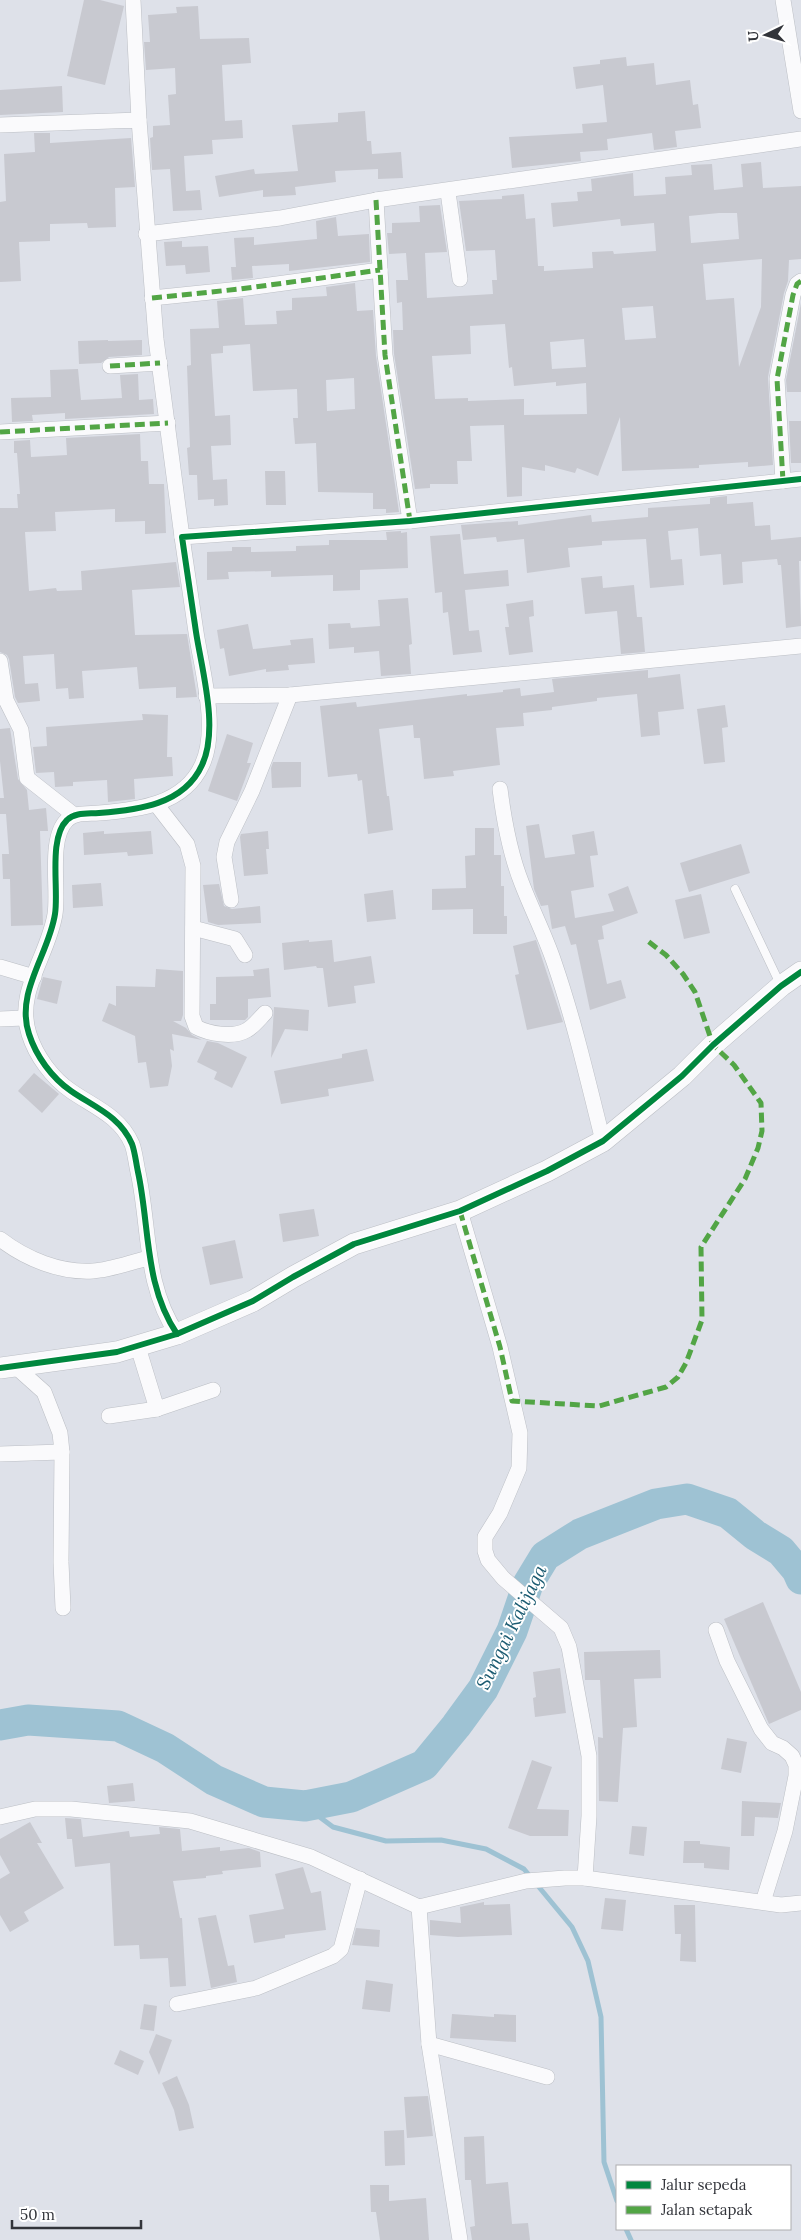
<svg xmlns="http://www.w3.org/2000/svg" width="801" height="2240" font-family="Lora,serif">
	<rect width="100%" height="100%" fill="#dee1e9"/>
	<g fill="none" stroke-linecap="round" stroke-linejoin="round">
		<g stroke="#9ec2d3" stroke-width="5">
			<path d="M305,1806L333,1827L386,1841L441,1840L486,1849L524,1869L572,1927L588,1961L601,2017L604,2162L617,2201"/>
			<path d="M626,2229L631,2240"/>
		</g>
		<path stroke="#9ec2d3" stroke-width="31" d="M0,1725L28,1720L118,1726L165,1748L214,1780L264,1802L305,1806L351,1797L424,1765L456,1726L483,1689L512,1631L528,1584L545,1556L580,1534L656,1504L687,1499L728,1513L755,1535L781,1551L797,1570L801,1579"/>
	</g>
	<g fill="#c8c9d0" fill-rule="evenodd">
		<path d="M84,0H100L124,6L105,85L67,76Z"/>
		<path d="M198,6L200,39L249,38L251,63L222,65L225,121L242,120L243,138L212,140L213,154L184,156L186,191L200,190L202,210L173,211L170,169L152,170L150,138L153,137V126L170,125L168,95L176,94L175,68L146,70L144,42H150L148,15L177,13L176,7Z"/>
		<path d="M626,57L627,66L654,63L656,85L690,80L693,105L698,104L701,128L675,131L677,147L654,150L652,133L607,139L608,150L580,152L581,161L512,168L509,137L583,133L582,124L607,122L603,85L576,89L573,67L600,64V60Z"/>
		<path d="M62,86L63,112L0,115V90Z"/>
		<path d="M365,111L367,141H371L372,154L401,152L403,178L378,179V169L335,171L336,182L295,187L296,195L263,197V190L219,197L215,176L254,169L255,174L298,171L292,125L338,122V113Z"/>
		<path d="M34,133H50V143L131,138L135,187L115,188L116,227L88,228L87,223L50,224V241L19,242L21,281L0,282V202L6,201L4,154L35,152Z"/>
		<path d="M761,162L763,188L801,186V259L789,260L788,281L784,293L768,377L773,465L748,467V462L699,465V468L622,471L620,417L598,476L577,468L575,473L545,465V471L522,467V496L507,497L504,425L470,426L472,461H457L458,484H430V488L415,489L394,354L393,330H403L402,302L397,303L396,280H408L406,253L389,254L387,233H392V223L420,222L419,206L440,205L447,252L425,253L427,298L493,294L492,280H497L495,250L466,251L459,201L502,199V196L524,194L526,219L535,218L538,266H544V271L593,268L592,252L613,251L614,254L656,251L654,223L621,226L620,219L553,227L551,203L578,201L577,192L592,191L591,179L633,173L634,196L666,194L665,177L692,175L691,165L712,164L714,190L743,187L741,164ZM719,213H737L739,239L691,243L689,216ZM762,259L761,307L739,367L734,298L706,300L703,264ZM653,306L656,338L625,340L622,308ZM505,324L509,368L512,367L514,386L556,382V386L586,383L587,414L524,415V399L468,401V398L435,399L432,356L471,354L470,326ZM584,339L586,367L552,369L550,342Z"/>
		<path d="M336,217L338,236L369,234L370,262L289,271V264L252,266L253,278L232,280L231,267H236L234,238L254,237V245L317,239L316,221Z"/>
		<path d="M182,241V247L208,246L210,272L186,274L185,265L166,266L164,242Z"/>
		<path d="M355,283L357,311L373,310L376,356L399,512L386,513V509H373V493L318,492L316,443L295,444L293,418H298L297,389L253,391L250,344L223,346V353L211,354L215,416L230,415L231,445L211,446L213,480L227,479L228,505L214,506V499L198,500L197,475H189L187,448L190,447L187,366L191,365L190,329L219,328L217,301L243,298L245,325L277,324L276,311L292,310V298L327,296L326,287ZM354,378L355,409L327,411L326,380Z"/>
		<path d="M801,303V392H787L786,380Z"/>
		<path d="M108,340V341L142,340V355L109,357L101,363L79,364L78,341Z"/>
		<path d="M78,369L81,400L122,398L120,375L138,374L139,400L153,399L154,414L65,419V413L32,415L33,421L12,422L11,398L51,397L50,370Z"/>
		<path d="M789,421H801V463H791Z"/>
		<path d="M140,434L141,461H148L149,484H164L166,533L145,534V521L115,522V509L55,512L56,531L25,532L29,591L56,588L57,591L82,590L81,571L176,562L180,587L132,590L135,635L187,634L197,697L176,698V687L139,689L137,667L82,671L84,698L69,699L68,688L56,689L54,654L23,656L25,684L38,683L40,701L18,703L15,697L9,659L7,655L0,652V508H18L17,494H20L17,453H14V441L30,440L31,457L67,455L66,438Z"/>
		<path d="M265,471H285L286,505H266Z"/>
		<path d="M727,496V504L753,502L755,526L770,525L771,540L801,537V561H799L801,626L786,628L781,565H778L777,559L742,562L743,583L723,585L721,554L700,556L698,528L668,531L671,560L682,559L684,585L650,588L646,539L602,541V545L568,548L570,567L527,573L524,539L497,542L496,537L463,540L461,525L518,521V525L591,515L592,522L648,517V508L710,504V498Z"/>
		<path d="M401,531V533L407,532L408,568L360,570V590L333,591V575L271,577V571L228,572L229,579L207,580V552L232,551V547H251V552L296,551V546L329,545V540H387L386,532Z"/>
		<path d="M460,534L464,574L508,570L509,586L465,590L469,631L479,630L482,652L453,655L448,612L443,613L442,592L435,593L430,536Z"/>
		<path d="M602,576L603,588L634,585L637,617H642L645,652L621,654L617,611L585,614L581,578Z"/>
		<path d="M408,598L412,644L409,645L411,674L381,676L379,651L354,653V647L329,649L328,624L350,623L351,628L380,626L378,600Z"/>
		<path d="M533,600L534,616L529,617L533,652L509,655L505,627H509L506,604Z"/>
		<path d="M248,624L253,649L291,645L290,640L313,638L315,663L288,665L289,670L266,672V669L229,676L224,648L220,649L217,630Z"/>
		<path d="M648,670V678L680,674L684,709L658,712L660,735L641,737L637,694L597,698V701L552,707V710L523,713L524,726L496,728L500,765L453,771L454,776L424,779L420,738H414L413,725L379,729L387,796H389L393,830L368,834L362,780L358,781L357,774L328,777L320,706L356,702L357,707L467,694V696L503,692V690L520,688L521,696L554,692L552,679Z"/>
		<path d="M725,705L728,727L722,728L725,762L704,764L697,709Z"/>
		<path d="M142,714L168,715L167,757H172L173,776L134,779L135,799L108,802L107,780L73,782V786L55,787L54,772L36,773L33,747L47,746L46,727L143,720Z"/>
		<path d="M10,728L18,779L27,790L29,810L46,808L48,831H40L43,925L11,926L10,879H3L2,854H9L6,814H0V798H4L0,761V729Z"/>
		<path d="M227,734L253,743L247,763H251L237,801L208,791Z"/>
		<path d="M273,762H301V787L272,788L271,768Z"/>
		<path d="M539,824L545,858L575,854L572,835L594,831L598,855L590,856L594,887L571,891L575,918L614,911L608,894L628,886L638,913L602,926L604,939L598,940L607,984L621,980L626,998L590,1010L576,944L571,945L565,926L552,929L548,905L541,906L534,889L526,826Z"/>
		<path d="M475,828H494V855H501V886H504V916H507V934H473V909L432,910V889L466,888L465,856L475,855Z"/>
		<path d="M104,831V834L151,831L153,854L128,856L127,852L84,855L83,833Z"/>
		<path d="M268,831L269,849H266L268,874L244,876L240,837L241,834Z"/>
		<path d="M741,844L750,873L689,892L680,863Z"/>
		<path d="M101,883L103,906L73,908L72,885Z"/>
		<path d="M219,884L224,906L232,909L260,906L261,923L218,925L208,922L203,885Z"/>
		<path d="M393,890L396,919L367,922L364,894Z"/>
		<path d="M701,894L710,933L684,939L675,900Z"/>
		<path d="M309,940V942L332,940L334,962L371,956L375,983L354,986L356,1003L328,1007L323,968H317L316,966L284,970L282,943Z"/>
		<path d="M536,940L563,1022L527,1030L515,975L519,974L513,946Z"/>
		<path d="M269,968L271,997L248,999V1017L245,1020H210V1004H216V977L254,976L253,970Z"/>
		<path d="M156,969L183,971V1015L181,1021H173L186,1028L192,1035L202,1040L172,1034L174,1051L170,1049L172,1066L168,1086L150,1088L146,1062L138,1063L135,1036L102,1021L109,1003L116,1006V986L155,987Z"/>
		<path d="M43,977L62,981L57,1004L37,999Z"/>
		<path d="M274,1007L309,1010L308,1031L285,1029L271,1058Z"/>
		<path d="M207,1041L218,1043L247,1057L232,1088L214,1079L217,1072L197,1062Z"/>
		<path d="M367,1049L374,1081L328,1089L329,1096L281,1104L274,1071L342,1058V1054Z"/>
		<path d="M34,1073L59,1094L42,1113L18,1091Z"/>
		<path d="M314,1209L319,1236L283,1242L279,1214Z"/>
		<path d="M235,1240L243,1278L210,1285L202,1247Z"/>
		<path d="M763,1602L801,1692V1710L769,1724L724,1619Z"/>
		<path d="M660,1650L661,1678L634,1679L637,1727L623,1728L618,1802L599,1801L598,1737L603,1738L600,1680H585L584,1652Z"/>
		<path d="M560,1668L566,1713L535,1717L533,1698L536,1697L533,1672Z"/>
		<path d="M727,1738L747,1742L741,1773L721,1769Z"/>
		<path d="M532,1760L552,1767L537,1809L569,1810L568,1836H530L508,1828Z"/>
		<path d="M133,1783L135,1801L109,1803L107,1786Z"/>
		<path d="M742,1801L781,1803L778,1818L755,1817L754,1836H741Z"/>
		<path d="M65,1818L81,1819L83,1837L129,1831L130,1837L160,1834L159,1827L180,1829L182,1851L220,1847V1851L249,1848L260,1852L261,1867L222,1871L223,1874L206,1876V1878L173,1881L180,1918H182L186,1986L170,1987L168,1958L140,1959L139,1945L114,1946L110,1863L75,1867L72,1839H67Z"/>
		<path d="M30,1822L42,1843H37L64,1888L24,1912L29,1921L10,1932L0,1915V1879L10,1873L0,1855V1839Z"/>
		<path d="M632,1826L647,1827L644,1856L629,1854Z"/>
		<path d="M684,1841H700V1844L730,1847L729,1870L704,1868V1863H683Z"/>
		<path d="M303,1867L311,1893L321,1891L326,1930L285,1935V1938L254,1943L249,1915L284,1909L275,1874Z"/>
		<path d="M605,1898L626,1900L623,1931L601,1929Z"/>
		<path d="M484,1902V1905L510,1904L512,1935L458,1937L430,1935V1920L461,1923L460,1907Z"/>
		<path d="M674,1905H695L696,1962L680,1961L681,1934H675Z"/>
		<path d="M216,1915L228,1966L234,1965L237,1982L211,1988L198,1918Z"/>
		<path d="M356,1928L380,1930L379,1947L352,1945Z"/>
		<path d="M366,1980L393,1984L390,2012L362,2009Z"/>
		<path d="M144,2004L157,2006L154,2031L140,2029Z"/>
		<path d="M452,2014L494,2017V2014L516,2015V2042L450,2038Z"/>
		<path d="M156,2034L172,2040L159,2075L149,2052Z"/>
		<path d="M120,2050L144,2061L138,2075L114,2064Z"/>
		<path d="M177,2076L189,2105L194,2128L179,2131L174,2110L162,2083Z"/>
		<path d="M428,2096L433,2136L407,2138L404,2097Z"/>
		<path d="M404,2130L405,2165L385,2166L384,2131Z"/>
		<path d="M484,2136L486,2184L508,2182L512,2224L528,2223L530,2240H472L470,2227L475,2226L471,2180H465L464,2137Z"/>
		<path d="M370,2185H389V2201L426,2198L429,2240H380L376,2212H371Z"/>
	</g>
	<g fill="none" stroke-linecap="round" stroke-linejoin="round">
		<defs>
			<path id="lane" d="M735,889L780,984"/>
			<g id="street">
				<path d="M133,0L139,120"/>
				<path d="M783,0L801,111"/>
				<path d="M0,125L139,120L156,339L182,537"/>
				<path d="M448,192L460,279"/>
				<path d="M376,200L385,355L410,521"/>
				<path d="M146,234L280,218L376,200L801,139"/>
				<path d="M152,298L240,289L380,270"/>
				<path d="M110,366L160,363"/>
				<path d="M0,432L168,423"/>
				<path d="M783,481L777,379L793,295L797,284L801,281"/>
				<path d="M0,661L6,700L21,730L27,778L74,815"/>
				<path d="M206,696L290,695L801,646"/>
				<path d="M500,789C504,821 510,854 522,884C532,910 545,935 554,962C574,1020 588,1081 603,1141"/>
				<path d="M156,804L187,844L193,866L192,1016L196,1027C209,1034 234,1038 247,1030C254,1026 260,1018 265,1013"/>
				<path d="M231,900L224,857L227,842L252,791L290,695"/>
				<path d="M193,928L235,939L245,955"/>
				<path d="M0,967L34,977"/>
				<path d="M0,1019L24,1018"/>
				<path d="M460,1211L500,1347L520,1433L519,1468L500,1513L485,1537V1551L488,1560L503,1578L561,1628L569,1647L589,1756V1816L585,1878"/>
				<path d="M0,1239C26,1259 60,1273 93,1271C111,1270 131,1262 149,1258"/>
				<path d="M177,1334C144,1285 150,1227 138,1172C136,1163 135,1152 132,1144C120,1116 94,1107 71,1091C52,1078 36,1056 29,1034C15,992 49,954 55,914C59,890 48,838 67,820C75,812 88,814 99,813C137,810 184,805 202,765C219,729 202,671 196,632C191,600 187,569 182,537L410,521L801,479"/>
				<path d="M138,1347L157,1409L213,1390"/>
				<path d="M16,1367L44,1392L60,1433L62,1452L61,1562L63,1608"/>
				<path d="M109,1416L157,1409"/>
				<path d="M0,1454L62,1452"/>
				<path d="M716,1630L727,1661L761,1729L772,1743L783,1748L792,1756L796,1765V1776L785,1831L763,1902"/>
				<path d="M0,1817L35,1809H71L190,1821L311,1857L419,1907L526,1881L565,1878H585L781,1905L801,1903"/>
				<path d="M419,1907L429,2044L460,2240"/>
				<path d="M177,2004L256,1988L333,1956L341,1949L360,1879"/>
				<path d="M429,2044L547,2077"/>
			</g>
			<path id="secondary" d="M0,1368L117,1352L177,1334L253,1301L293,1277L354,1244L460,1211L547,1171L603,1141L682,1076L713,1045L781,986L801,972"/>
		</defs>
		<use href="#lane" stroke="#bcbfc5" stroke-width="9"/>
		<use href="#street" stroke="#bcbfc5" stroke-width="16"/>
		<use href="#secondary" stroke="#bcbfc5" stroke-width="22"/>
		<use href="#lane" stroke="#fafafc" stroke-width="8"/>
		<use href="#street" stroke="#fafafc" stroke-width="15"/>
		<use href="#secondary" stroke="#fafafc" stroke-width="21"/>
		<g stroke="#52a545" stroke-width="5" stroke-dasharray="10 5" stroke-linecap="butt">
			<path d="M376,200L385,355L410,521"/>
			<path d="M152,298L240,289L380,270"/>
			<path d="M110,366L160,363"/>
			<path d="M0,432L168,423"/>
			<path d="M783,481L777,379L793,295L797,284L801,281"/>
			<path d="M460,1211L500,1347L512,1401L599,1406L666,1387L678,1377L686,1363L702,1320L701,1247L745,1179L758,1148L762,1131L761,1103L734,1065L713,1045L695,992L683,974L666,955L645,939"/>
		</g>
		<defs>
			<g id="cycleway">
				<path d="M177,1334C144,1285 150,1227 138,1172C136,1163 135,1152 132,1144C120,1116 94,1107 71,1091C52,1078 36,1056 29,1034C15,992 49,954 55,914C59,890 48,838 67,820C75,812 88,814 99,813C137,810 184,805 202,765C219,729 202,671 196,632C191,600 187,569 182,537L410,521L801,479"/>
				<path d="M0,1368L117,1352L177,1334L253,1301L293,1277L354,1244L460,1211L547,1171L603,1141L682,1076L713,1045L781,986L801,972"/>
			</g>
		</defs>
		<use href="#cycleway" stroke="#fff" stroke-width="9"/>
		<use href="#cycleway" stroke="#00873e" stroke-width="6"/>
	</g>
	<g text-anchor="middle" stroke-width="4" stroke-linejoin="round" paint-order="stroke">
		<g font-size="19" font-style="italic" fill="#1b5b71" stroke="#fff">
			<text transform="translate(511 1627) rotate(-64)" y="7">Sungai Kalijaga</text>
		</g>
	</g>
	<rect x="616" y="2165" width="175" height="65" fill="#ffffff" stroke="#adaeb0"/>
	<rect x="626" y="2181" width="25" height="8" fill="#00873e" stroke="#adaeb0"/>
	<text x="661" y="2190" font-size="15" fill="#32343a">Jalur sepeda</text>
	<rect x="626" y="2206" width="25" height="8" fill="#52a545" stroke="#adaeb0"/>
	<text x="661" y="2215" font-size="15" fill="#32343a">Jalan setapak</text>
	<g transform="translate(766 35) rotate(265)" stroke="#ffffff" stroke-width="4" paint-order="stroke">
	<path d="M0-4L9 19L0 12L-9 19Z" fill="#32343a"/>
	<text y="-8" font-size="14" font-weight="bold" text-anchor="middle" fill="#32343a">U</text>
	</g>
	<path d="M12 2220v8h129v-8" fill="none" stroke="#32343a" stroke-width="2.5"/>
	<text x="20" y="2220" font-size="15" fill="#32343a" stroke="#ffffff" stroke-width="4" paint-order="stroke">50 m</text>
</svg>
